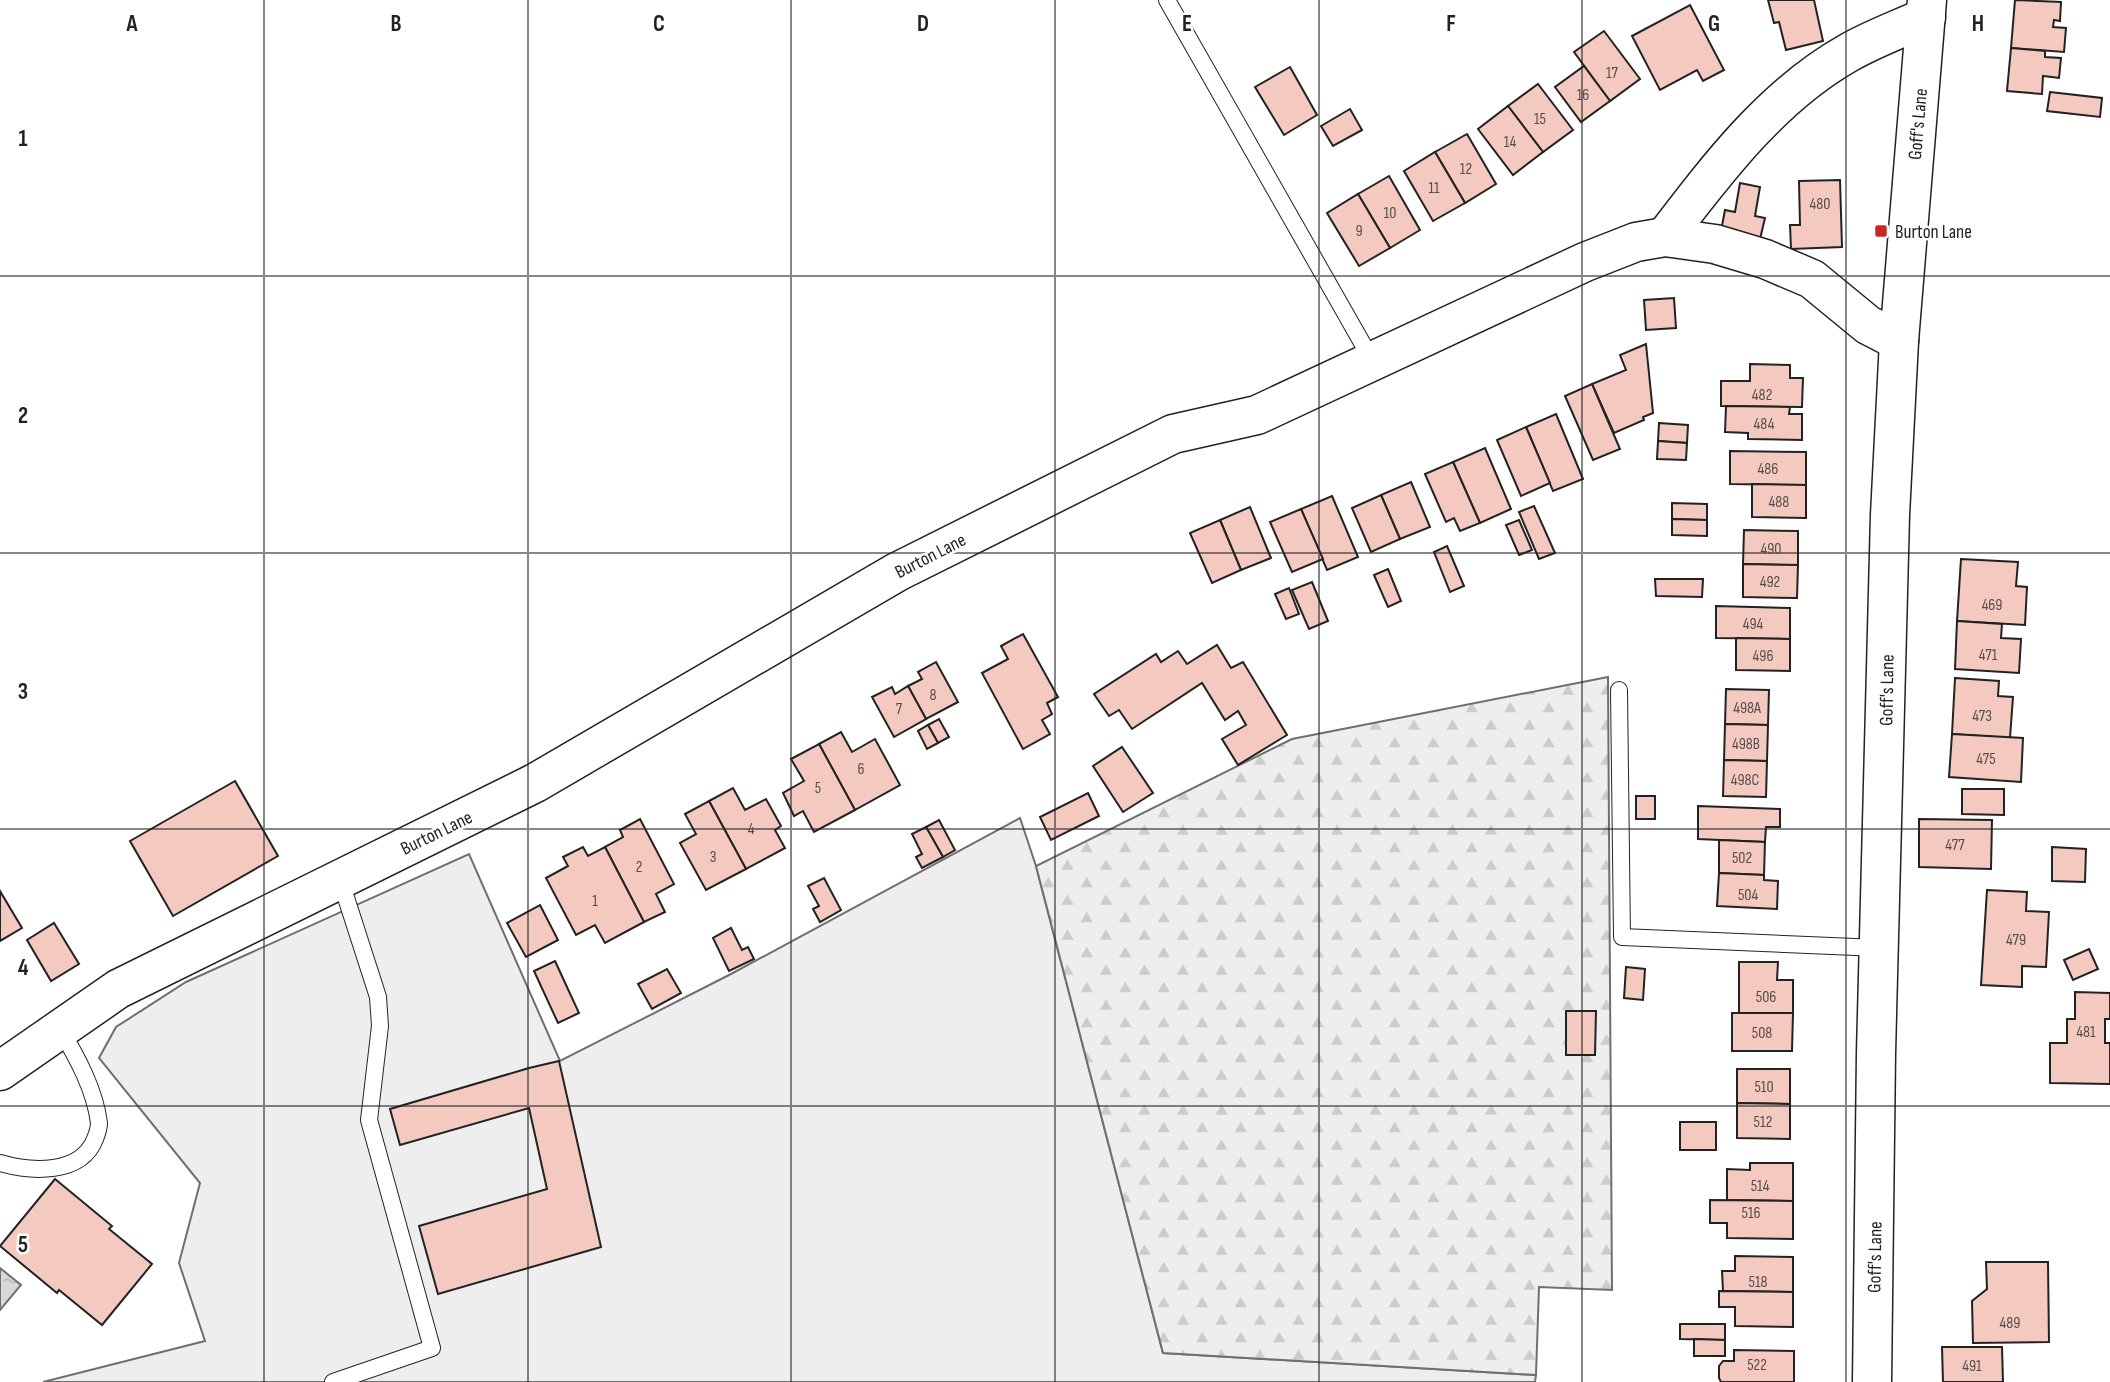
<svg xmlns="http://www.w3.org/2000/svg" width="2110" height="1382" font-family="'Sofia Sans Condensed',sans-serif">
	<defs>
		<pattern id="forest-firs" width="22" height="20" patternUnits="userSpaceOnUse" patternTransform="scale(1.75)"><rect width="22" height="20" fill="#eee"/><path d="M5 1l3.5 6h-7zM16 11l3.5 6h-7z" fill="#ccc"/></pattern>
		<pattern id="water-ripples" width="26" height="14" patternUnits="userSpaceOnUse" patternTransform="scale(1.75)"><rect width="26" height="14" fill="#d9d9d9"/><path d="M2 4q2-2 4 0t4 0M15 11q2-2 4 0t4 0" fill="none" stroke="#bababa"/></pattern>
	</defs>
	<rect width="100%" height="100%" fill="#fff"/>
	<path fill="#eee" stroke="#6f6f6f" stroke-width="2" d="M1020,818L1036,866L1163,1353L1536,1375L1535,1382H43L205,1341L179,1263L200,1183L99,1058L116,1027L186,982L469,854L560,1061L731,974Z"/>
	<path fill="url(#forest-firs)" stroke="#6f6f6f" stroke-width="2" d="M1608,677L1612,1290L1539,1287L1536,1375L1163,1353L1036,866L1292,739Z"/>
	<path fill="url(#water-ripples)" stroke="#6f6f6f" stroke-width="2" d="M0,1268L21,1285L0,1310Z"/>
	<g fill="#f3c9c0" stroke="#222" stroke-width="2">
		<path d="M1768,0H1814L1823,41L1786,50L1779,22L1774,23Z"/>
		<path d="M2015,0L2061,2L2060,21L2054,20L2053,27L2066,28L2064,52L2011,48Z"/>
		<path d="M1690,5L1724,70L1703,81L1697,70L1660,90L1632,36Z"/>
		<path d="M1604,31L1640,79L1610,101L1574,52Z"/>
		<path d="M2011,48L2045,51V57L2061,58L2059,78L2043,76L2042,94L2007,91Z"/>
		<path d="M1584,66L1610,101L1581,122L1555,87Z"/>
		<path d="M1290,67L1317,115L1284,135L1255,87Z"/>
		<path d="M1538,84L1573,130L1543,152L1508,106Z"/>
		<path d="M2050,92L2102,98L2100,117L2047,111Z"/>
		<path d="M1508,106L1543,152L1513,175L1478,129Z"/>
		<path d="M1350,109L1362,130L1333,146L1321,126Z"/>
		<path d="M1467,134L1496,184L1465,203L1435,152Z"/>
		<path d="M1435,152L1465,203L1433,221L1404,171Z"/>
		<path d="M1389,176L1420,230L1390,248L1358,194Z"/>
		<path d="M1840,180L1842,247L1791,249L1790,225H1800L1799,181Z"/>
		<path d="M1740,183L1760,187L1755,216L1765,218L1760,239L1721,231L1725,210L1735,212Z"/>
		<path d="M1358,194L1390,248L1359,266L1327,213Z"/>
		<path d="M1674,298L1676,328L1646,330L1644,300Z"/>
		<path d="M1646,344L1653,413L1643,417L1644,420L1614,433L1592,384L1626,370L1620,355Z"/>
		<path d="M1750,364L1790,365V378H1803L1802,407L1721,406V381H1750Z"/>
		<path d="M1592,384L1620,449L1593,460L1565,396Z"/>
		<path d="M1726,406L1790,407L1789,414H1802V440L1748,439V433L1725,432Z"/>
		<path d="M1556,414L1583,479L1553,491L1526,427Z"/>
		<path d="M1659,423L1688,425L1687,443L1658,441Z"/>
		<path d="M1526,427L1550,483L1521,496L1497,440Z"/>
		<path d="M1658,441L1687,443L1686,460L1657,459Z"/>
		<path d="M1485,448L1511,509L1480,523L1453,462Z"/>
		<path d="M1730,451L1806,452V485L1730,484Z"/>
		<path d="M1453,462L1480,523L1460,531L1454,518L1446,522L1425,474Z"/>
		<path d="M1411,482L1430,527L1400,539L1381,495Z"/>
		<path d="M1752,484L1806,485V518L1752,517Z"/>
		<path d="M1381,495L1400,539L1371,552L1352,508Z"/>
		<path d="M1332,496L1358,557L1327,570L1301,509Z"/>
		<path d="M1672,503L1707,504V520L1672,519Z"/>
		<path d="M1534,506L1555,553L1539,559L1519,512Z"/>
		<path d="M1250,507L1271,558L1241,570L1220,520Z"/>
		<path d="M1301,509L1323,559L1292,572L1270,522Z"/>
		<path d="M1672,519L1707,520V536L1672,535Z"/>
		<path d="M1220,520L1241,570L1212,583L1190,533Z"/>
		<path d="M1519,520L1532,550L1519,555L1506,525Z"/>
		<path d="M1744,530L1798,531V565L1743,564Z"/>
		<path d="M1447,546L1464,586L1450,592L1434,552Z"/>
		<path d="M1961,559L2018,562L2016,586L2027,587L2025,625L1957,621Z"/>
		<path d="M1743,564L1798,565L1797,598L1743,597Z"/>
		<path d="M1388,569L1401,601L1388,607L1374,575Z"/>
		<path d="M1655,579H1703L1702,597L1656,596Z"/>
		<path d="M1312,582L1328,621L1309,629L1292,590Z"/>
		<path d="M1289,588L1299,614L1286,619L1275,594Z"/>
		<path d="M1716,606L1790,608V639L1716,638Z"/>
		<path d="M1957,621L2002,624L2001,638L2021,639L2019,673L1955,669Z"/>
		<path d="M1023,634L1058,697L1047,703L1052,714L1042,720L1050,734L1023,749L982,673L1008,659L1001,646Z"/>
		<path d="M1736,638L1790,639V671L1736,670Z"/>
		<path d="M1217,645L1231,668L1243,662L1287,735L1238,765L1222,739L1246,725L1238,711L1225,720L1202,683L1132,729L1119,710L1109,716L1094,694L1156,654L1161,662L1178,651L1187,664Z"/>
		<path d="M936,662L958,702L926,719L908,686L922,679L918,672Z"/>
		<path d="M1955,678L1999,681L1998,696L2013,697L2010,738L1952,734Z"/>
		<path d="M908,686L926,719L894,737L872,697L892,687L895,694Z"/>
		<path d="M1726,689L1769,690L1768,725L1725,724Z"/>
		<path d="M939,719L949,737L938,743L928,725Z"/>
		<path d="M1725,724L1768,725L1767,761L1724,760Z"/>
		<path d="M928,725L938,743L927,749L918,731Z"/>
		<path d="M841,732L852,752L875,739L900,785L855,810L819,744Z"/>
		<path d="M1952,734L2023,738L2021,782L1949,777Z"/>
		<path d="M819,744L855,810L814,832L803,811L794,816L783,793L804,781L791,759Z"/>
		<path d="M1122,747L1153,793L1123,812L1093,766Z"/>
		<path d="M1724,760L1767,761L1766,797L1723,796Z"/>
		<path d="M235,781L278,856L173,916L130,841Z"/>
		<path d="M733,788L745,810L766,799L781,826L775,830L785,848L746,869L709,801Z"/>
		<path d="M1962,789H2004V815L1962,814Z"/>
		<path d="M1088,793L1099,816L1051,840L1040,817Z"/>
		<rect x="1636" y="796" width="19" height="23"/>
		<path d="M709,801L746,869L706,890L680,843L696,834L685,814Z"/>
		<path d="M1698,806L1780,809V827H1766L1765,842L1698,839Z"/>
		<path d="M640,819L674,884L656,894L665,912L644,922L605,847L623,837L620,830Z"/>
		<path d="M1919,819L1992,820L1991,869L1919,867Z"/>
		<path d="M939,820L955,850L943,857L926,827Z"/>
		<path d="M926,827L943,857L922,868L916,857L922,854L912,834Z"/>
		<path d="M1719,840L1765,842L1764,875L1719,873Z"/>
		<path d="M583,847L588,856L605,847L644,922L605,943L595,925L576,935L546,878L568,866L563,857Z"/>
		<path d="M2052,847L2086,849L2085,882L2052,881Z"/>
		<path d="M1719,873L1764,875V880L1778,881L1777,909L1717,906Z"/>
		<path d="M824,878L841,910L820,922L813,909L819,906L808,886Z"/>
		<path d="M1987,890L2027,892L2026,911L2049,912L2046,967L2022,966V987L1981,985Z"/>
		<path d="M0,891L22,928L0,941Z"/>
		<path d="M540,905L558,940L526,957L507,923Z"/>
		<path d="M54,923L79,964L51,981L27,940Z"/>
		<path d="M731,928L742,950L748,947L754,959L729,971L713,938Z"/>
		<path d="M2089,949L2098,969L2073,980L2064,960Z"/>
		<path d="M555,961L579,1013L558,1023L534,971Z"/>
		<path d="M1739,962H1778L1777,980H1793V1013H1739Z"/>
		<path d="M1626,967L1645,969L1643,1000L1624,998Z"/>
		<path d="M667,969L681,993L652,1009L638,984Z"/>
		<path d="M2075,992L2110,993V1019H2105V1043H2110V1084L2050,1083V1043H2067V1019H2075Z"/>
		<path d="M1566,1011H1596L1595,1055H1566Z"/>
		<path d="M1732,1013H1793L1792,1051H1732Z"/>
		<path d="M559,1061L601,1247L438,1294L419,1226L547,1189L529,1108L400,1145L390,1109L529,1068Z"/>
		<path d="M1737,1069H1790V1104L1737,1103Z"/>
		<path d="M1737,1103L1790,1104V1139L1737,1138Z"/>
		<rect x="1680" y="1122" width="36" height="28"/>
		<path d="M1750,1163H1793V1201L1727,1200V1169L1750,1170Z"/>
		<path d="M55,1179L112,1226L109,1229L152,1264L102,1325L59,1290L57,1293L0,1246Z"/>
		<path d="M1710,1200L1793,1201V1239L1727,1238V1223H1710Z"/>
		<path d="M1735,1256L1793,1257V1292L1723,1291L1722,1271H1735Z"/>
		<path d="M1986,1262H2048L2049,1342L1973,1343L1972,1301L1987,1289Z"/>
		<path d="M1719,1291L1793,1292V1327L1735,1326V1307H1719Z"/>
		<path d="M1680,1324H1725V1340L1680,1339Z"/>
		<path d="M1694,1339L1725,1340V1356H1694Z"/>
		<path d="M1942,1347H2002L2003,1382H1943Z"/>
		<path d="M1734,1350L1794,1351V1382H1721L1719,1378V1366L1723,1361H1734Z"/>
	</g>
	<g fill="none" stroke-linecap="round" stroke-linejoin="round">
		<defs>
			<g id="service">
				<path d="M1167,0L1373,362"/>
				<path d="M1619,690L1622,937L1879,948"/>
				<path d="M0,1163C31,1172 81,1175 95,1139C97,1134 99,1129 99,1123C95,1090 77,1057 60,1029"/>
				<path d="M333,1382L432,1348L369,1120L380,1026L378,997L340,879"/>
			</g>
			<g id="tertiary">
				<path d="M1665,237C1717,169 1772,96 1848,53C1872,39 1900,29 1926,17"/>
				<path d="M0,1071L118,989L535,783L897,572L1173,434L1257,415L1585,262L1636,242L1665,237L1715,244L1765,259L1812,279L1868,325L1899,341"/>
			</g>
			<path id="secondary" d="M1872,1382L1876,1053L1890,515L1899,341L1927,0"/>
		</defs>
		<use href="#service" stroke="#222" stroke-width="18"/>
		<use href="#tertiary" stroke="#222" stroke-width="41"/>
		<use href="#secondary" stroke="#222" stroke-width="41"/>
		<use href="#service" stroke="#fff" stroke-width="16"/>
		<use href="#tertiary" stroke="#fff" stroke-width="38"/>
		<use href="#secondary" stroke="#fff" stroke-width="38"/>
	</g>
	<path fill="none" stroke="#222" stroke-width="2" stroke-opacity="0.55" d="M264,0V1382M528,0V1382M791,0V1382M1055,0V1382M1319,0V1382M1582,0V1382M1846,0V1382M0,276H2110M0,553H2110M0,829H2110M0,1106H2110"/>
	<rect fill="#c62828" stroke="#fff" stroke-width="2.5" x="1874" y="224" width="14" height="14" rx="3.5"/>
	<g text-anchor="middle" stroke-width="5" stroke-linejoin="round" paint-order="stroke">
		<g font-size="16" fill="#564c4a">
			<text x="1612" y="78">17</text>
			<text x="1583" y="100">16</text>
			<text x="1540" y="124">15</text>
			<text x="1510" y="147">14</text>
			<text x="1466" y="174">12</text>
			<text x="1434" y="193">11</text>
			<text x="1820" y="209">480</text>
			<text x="1390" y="218">10</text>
			<text x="1359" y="236">9</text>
			<text x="1762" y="400">482</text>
			<text x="1764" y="429">484</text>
			<text x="1768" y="474">486</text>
			<text x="1779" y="507">488</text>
			<text x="1771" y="554">490</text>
			<text x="1770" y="587">492</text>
			<text x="1992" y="610">469</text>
			<text x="1753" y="629">494</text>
			<text x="1988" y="660">471</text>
			<text x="1763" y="661">496</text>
			<text x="933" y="700">8</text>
			<text x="1747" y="713">498A</text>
			<text x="899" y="714">7</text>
			<text x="1982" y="721">473</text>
			<text x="1746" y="749">498B</text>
			<text x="1986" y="764">475</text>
			<text x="861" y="774">6</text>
			<text x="1745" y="785">498C</text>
			<text x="818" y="793">5</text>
			<text x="751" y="834">4</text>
			<text x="1955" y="850">477</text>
			<text x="713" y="862">3</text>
			<text x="1742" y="863">502</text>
			<text x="639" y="872">2</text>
			<text x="1748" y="900">504</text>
			<text x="595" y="906">1</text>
			<text x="2016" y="945">479</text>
			<text x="1766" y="1002">506</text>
			<text x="2086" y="1037">481</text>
			<text x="1762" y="1038">508</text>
			<text x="1764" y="1092">510</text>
			<text x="1763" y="1127">512</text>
			<text x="1760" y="1191">514</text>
			<text x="1751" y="1218">516</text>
			<text x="1758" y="1287">518</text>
			<text x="2010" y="1328">489</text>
			<text x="1757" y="1370">522</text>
			<text x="1972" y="1371">491</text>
		</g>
		<g font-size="19" fill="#222" stroke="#fff">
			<text transform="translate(1917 124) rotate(-85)" y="7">Goff's Lane</text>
			<text transform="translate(930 555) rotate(-27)" y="7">Burton Lane</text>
			<text transform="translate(1886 690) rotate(-89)" y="7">Goff's Lane</text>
			<text transform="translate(436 832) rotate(-26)" y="7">Burton Lane</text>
			<text transform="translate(1874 1257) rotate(-89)" y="7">Goff's Lane</text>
		</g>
		<g font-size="19" fill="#222" stroke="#fff" text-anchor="start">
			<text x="1895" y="238">Burton Lane</text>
		</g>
	</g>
	<g font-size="23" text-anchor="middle" font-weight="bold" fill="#222" stroke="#fff" stroke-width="5" stroke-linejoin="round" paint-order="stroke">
		<text x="132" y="31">A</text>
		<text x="396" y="31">B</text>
		<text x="659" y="31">C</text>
		<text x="923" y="31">D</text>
		<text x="1187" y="31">E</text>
		<text x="1451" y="31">F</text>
		<text x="1714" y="31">G</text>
		<text x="1978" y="31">H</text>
		<text x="23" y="146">1</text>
		<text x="23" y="423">2</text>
		<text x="23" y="699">3</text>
		<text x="23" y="975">4</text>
		<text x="23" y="1252">5</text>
	</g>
</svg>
